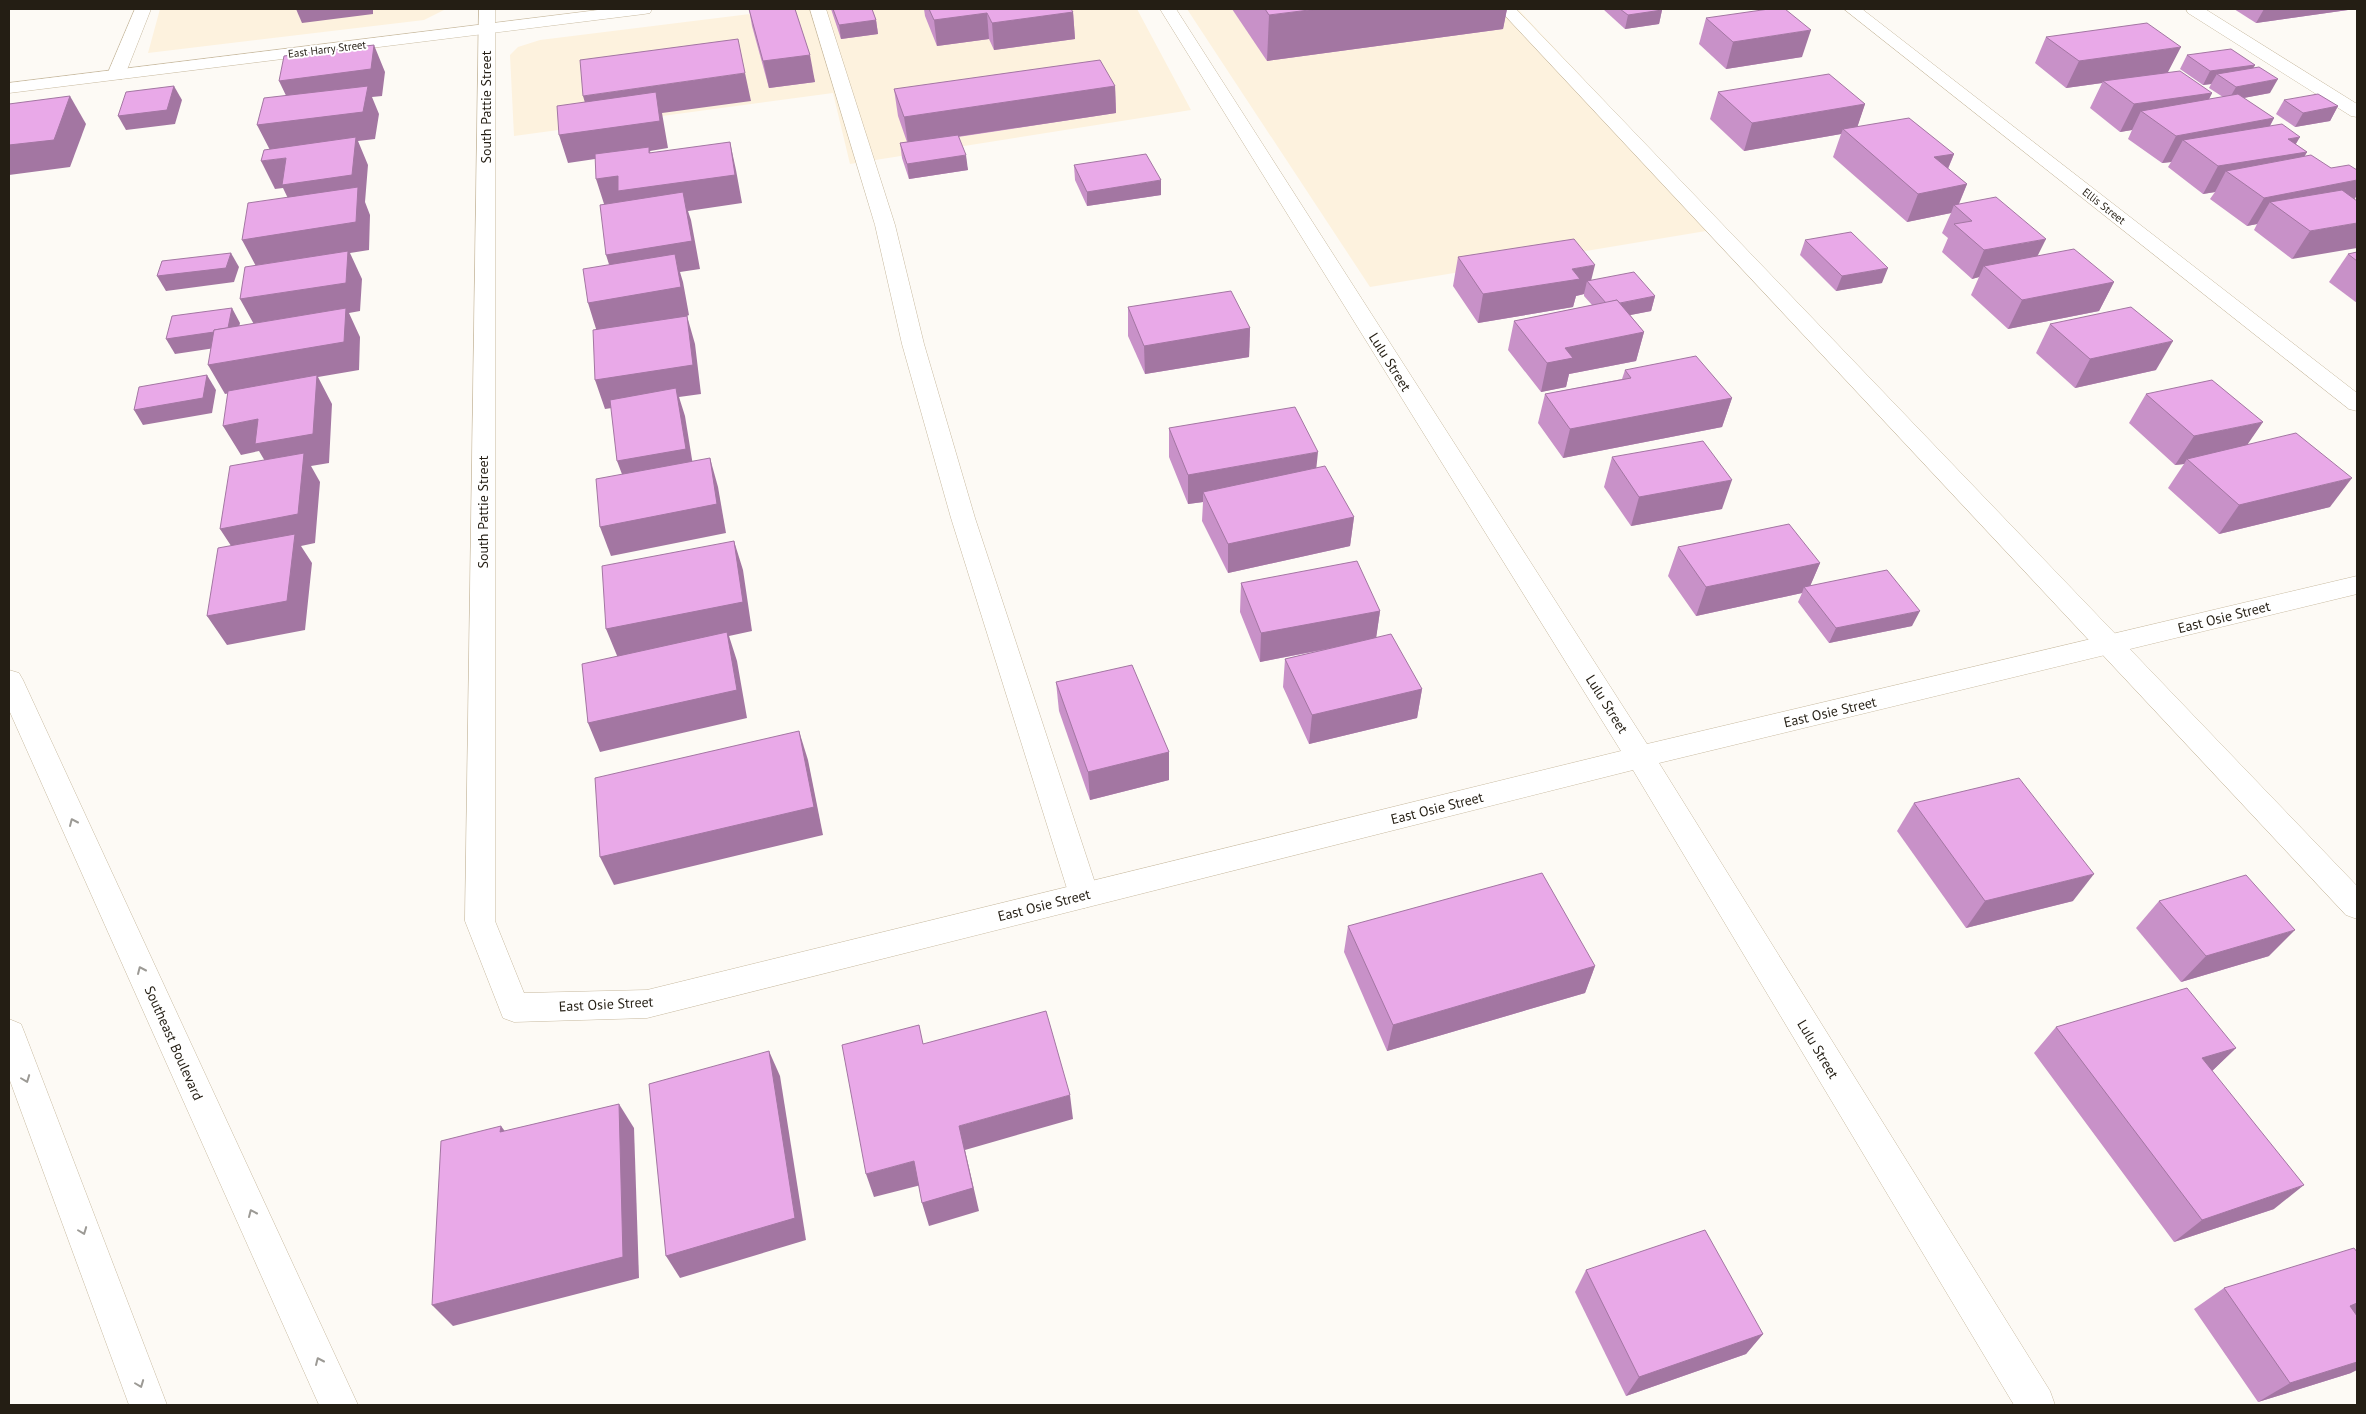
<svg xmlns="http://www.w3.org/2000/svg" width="2366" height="1414" font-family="'PT Sans',sans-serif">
	<rect width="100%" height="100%" fill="#fdfaf5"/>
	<g fill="#fdf2de">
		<path d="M160,9H446L424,20L148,53Z"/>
		<path d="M790,9H1137L1191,110L850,164L833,93L514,136L510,55L518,47L540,40Z"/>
		<path d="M1187,9H1518L1724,228L1370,287Z"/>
	</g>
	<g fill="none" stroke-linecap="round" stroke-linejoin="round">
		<defs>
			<g id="service">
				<path d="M135,9H151L125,75L122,79H110L107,75Z"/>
				<path d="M810,9H826L895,225L924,344L975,518L1099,895L1095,904L1084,908L1073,904L1069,895L951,518L902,344L875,225Z"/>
				<path d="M1499,9H1516L2357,886V919L2346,915Z"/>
				<path d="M2186,9H2205L2357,104V117L2351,116L2188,13Z"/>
			</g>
			<g id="minor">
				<path d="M479,9H495V921L524,993L647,990L1621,751L1160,9H1176L1647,744L2357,576V594L1659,763L2050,1391L2055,1405H2014L1633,770L647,1018L514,1022L503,1018L465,921Z"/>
				<path d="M1844,9H1862L2357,393V411L2349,409Z"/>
			</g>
			<path id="secondary" d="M606,9H652L650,13L644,14L9,93V83Z"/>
			<g id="primary">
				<path d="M9,670L19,673L23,680L358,1405H319L9,710Z"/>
				<path d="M9,1019L21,1024L25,1034L167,1405H129L9,1078Z"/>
			</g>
		</defs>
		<use href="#service" stroke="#c8baa0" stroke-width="1"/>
		<use href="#minor" stroke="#c8baa0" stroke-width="1"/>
		<use href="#secondary" stroke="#c8baa0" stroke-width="1"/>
		<use href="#primary" stroke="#c8baa0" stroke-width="1"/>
		<use href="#service" fill="#fff" fill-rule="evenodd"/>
		<use href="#minor" fill="#fff" fill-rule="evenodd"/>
		<use href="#secondary" fill="#fff" fill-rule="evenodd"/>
		<use href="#primary" fill="#fff" fill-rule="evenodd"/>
	</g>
	<g fill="#c891c8">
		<path d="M749,9H795L815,82L769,88L752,26Z"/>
		<path d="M831,9H872L876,20L878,34L841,39Z"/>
		<path d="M924,9L1073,12L1075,39L994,50L989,39L937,46L925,16Z"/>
		<path d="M1232,9H1507L1503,29L1267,61Z"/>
		<path d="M1603,9H1661L1662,10L1659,24L1625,29Z"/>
		<path d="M2234,9H2355L2256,23Z"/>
		<path d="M1706,18L1802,57L1726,69L1699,44Z"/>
		<path d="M2046,37L2168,72L2212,93L2209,99L2223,97L2209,88L2211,84L2203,85L2180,69L2187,55L2255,65L2253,68L2270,93L2243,98L2274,118L2270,126L2307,152L2304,157L2331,168L2357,170L2292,259L2254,230L2257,224L2247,226L2210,199L2215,192L2203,194L2168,167L2171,162L2162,163L2128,139L2132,130L2120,132L2090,108L2102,83L2066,88L2035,63Z"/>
		<path d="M1115,86L1116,113L958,137L968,170L909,179L902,158L900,143L907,142L898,116L894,89Z"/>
		<path d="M1718,92L1865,104L1857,127L1954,154L1948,169L1967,184L1959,204L2038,256L2114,282L2099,311L2008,329L1971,295L1979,277L1972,279L1942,252L1948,238L1942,233L1951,213L1907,222L1833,157L1841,134L1744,151L1710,119Z"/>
		<path d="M2284,100L2338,106L2330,121L2295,127L2276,114Z"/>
		<path d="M1074,165L1161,195L1087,206L1075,180Z"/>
		<path d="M1805,240L1882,283L1836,291L1800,255Z"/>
		<path d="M2357,252V303L2329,282L2348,254Z"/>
		<path d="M1458,257L1591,280L1655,296L1651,311L1630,315L1644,332L1636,361L1569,374L1566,387L1541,392L1508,350L1514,321L1592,305L1584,296V294L1576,296L1573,307L1478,323L1453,286Z"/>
		<path d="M1128,307L1250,328L1249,357L1145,374L1128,336Z"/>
		<path d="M2050,324L2156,370L2075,388L2036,353Z"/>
		<path d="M1625,370L1732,398L1722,427L1563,458L1538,423L1545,394L1622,379Z"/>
		<path d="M2146,394L2248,445L2330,507L2219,534L2168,488L2184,464L2175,465L2129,423Z"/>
		<path d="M1169,428L1316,468L1354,517L1350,546L1228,573L1202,521L1203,502L1188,504L1169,457Z"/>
		<path d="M1612,457L1722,509L1631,526L1604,487Z"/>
		<path d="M1678,547L1820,563L1810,586L1912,626L1829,643L1798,602L1802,593L1696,616L1668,576Z"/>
		<path d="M1241,583L1380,611L1376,637L1422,689L1417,718L1309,744L1283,687L1285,659L1323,650L1260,662L1240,612Z"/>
		<path d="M1056,682L1169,752V780L1090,800L1059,711Z"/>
		<path d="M1914,803L2073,901L1966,928L1897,831Z"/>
		<path d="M2159,901L2269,956L2181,982L2136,928Z"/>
		<path d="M1348,926L1595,966L1585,993L1387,1051L1344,952Z"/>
		<path d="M2056,1027L2236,1048L2212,1071L2274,1209L2174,1242L2034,1053Z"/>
		<path d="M2357,1252V1314H2356L2351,1373L2258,1402L2194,1309L2224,1288Z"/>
		<path d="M1586,1270L1763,1334L1746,1354L1626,1396L1575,1292Z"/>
	</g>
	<g fill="#a376a2">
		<path d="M296,9H373V14L302,23Z"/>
		<path d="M1317,9H1507L1503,29L1267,61L1269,15Z"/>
		<path d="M2264,9H2355L2256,23Z"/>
		<path d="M1662,10L1659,24L1625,29L1628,15Z"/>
		<path d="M1073,12L1075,39L994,50L992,23Z"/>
		<path d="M987,13L989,39L937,46L934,20Z"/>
		<path d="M876,20L878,34L841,39L839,25Z"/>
		<path d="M1811,30L1802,57L1726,69L1733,42Z"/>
		<path d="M374,45L385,72L382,96L372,97L379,114L375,139L358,141L368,165L365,202L370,215L369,250L350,253L362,279L360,311L349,313L360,337L359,370L318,377L332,404L329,463L311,466L320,482L315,543L301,546L312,563L305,630L227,645L207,616L239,558L220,529L272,473L259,451L241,455L223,426L317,378L225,394L208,365L256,328L240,299L257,268L242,240L295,213L283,188L275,189L261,161L286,158L352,175L271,152L257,125L292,108L279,81Z"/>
		<path d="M2181,47L2167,74L2103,81L2102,83L2066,88L2079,61Z"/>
		<path d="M810,55L815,82L769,88L763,61Z"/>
		<path d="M2255,65L2247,79L2217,74L2211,84L2203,85L2210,71Z"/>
		<path d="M745,73L751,101L662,113L668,148L650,151L657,175V181L649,151L568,163L559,135L591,123L583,96Z"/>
		<path d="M2278,79L2270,93L2228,101L2236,87Z"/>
		<path d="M174,86L182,100L175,124L126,130L118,116Z"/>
		<path d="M1115,86L1116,113L908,144L904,117Z"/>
		<path d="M2212,93L2198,121L2141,111L2132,130L2120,132L2134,104Z"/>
		<path d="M70,96L86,124L70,167L9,175V145Z"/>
		<path d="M1865,104L1856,131L1843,129L1841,134L1744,151L1752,123Z"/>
		<path d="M2338,106L2330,121L2295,127L2303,113Z"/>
		<path d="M2274,118L2259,146L2183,140L2171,162L2162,163L2176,136Z"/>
		<path d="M2300,137L2290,154L2307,152L2290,180L2226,171L2215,192L2203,194L2218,166L2288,139Z"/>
		<path d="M730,142L736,170L742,203L688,211L691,220L700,269L680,272L683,282L689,315L687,316L695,344L701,394L679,397L685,416L695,478L628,490L617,461L678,398L605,409L595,380L597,332L588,303L615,283L606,255L605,207L596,179Z"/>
		<path d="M1954,154L1942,182L1934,157Z"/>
		<path d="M966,155L968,170L909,179L907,164Z"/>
		<path d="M1161,180V195L1087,206V192Z"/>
		<path d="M2357,180V195L2351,205L2270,202L2257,224L2247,226L2264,198Z"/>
		<path d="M1967,184L1957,208L1954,205L1951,213L1907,222L1918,194Z"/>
		<path d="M2357,223V248L2292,259L2310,231Z"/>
		<path d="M2046,239L2032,267L1984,266L1979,277L1972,279L1984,250Z"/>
		<path d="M231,253L239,267L234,282L166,291L157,276Z"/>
		<path d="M1595,265L1590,285L1587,281L1584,294L1576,296L1573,307L1478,323L1483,294L1572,269Z"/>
		<path d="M1888,268L1882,283L1836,291L1842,276Z"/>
		<path d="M2114,282L2099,311L2008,329L2022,300Z"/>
		<path d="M1655,296L1651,311L1605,320L1608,306Z"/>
		<path d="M232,308L240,323L235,345L175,354L166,339Z"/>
		<path d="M1250,328L1249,357L1145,374L1144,346Z"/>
		<path d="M1644,332L1636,361L1569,374L1566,387L1541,392L1547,363L1565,348Z"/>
		<path d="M2173,341L2156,370L2075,388L2090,359Z"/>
		<path d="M207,375L216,390L212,413L143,425L134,410Z"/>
		<path d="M1732,398L1722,427L1563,458L1570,429Z"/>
		<path d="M2263,422L2243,451L2187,459L2184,464L2175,465L2194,436Z"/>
		<path d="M1318,452L1315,481L1203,492V502L1188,504V475Z"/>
		<path d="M710,458L718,487L726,533L611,556L600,527Z"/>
		<path d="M2352,478L2330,507L2219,534L2239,505Z"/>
		<path d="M1732,480L1722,509L1631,526L1639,497Z"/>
		<path d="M1354,517L1350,546L1228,573V544Z"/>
		<path d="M734,541L743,570L752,631L729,636L737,661L747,718L600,752L588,723L618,658L606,629Z"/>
		<path d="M1820,563L1808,591L1804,587L1802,593L1696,616L1706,587Z"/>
		<path d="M1380,611L1376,639L1260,662L1261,633Z"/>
		<path d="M1920,611L1912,626L1829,643L1836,628Z"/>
		<path d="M1422,689L1417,718L1309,744L1312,715Z"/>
		<path d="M799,731L808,760L823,835L614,885L600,857Z"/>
		<path d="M1169,752V780L1090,800L1088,772Z"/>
		<path d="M2094,874L2073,901L1966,928L1985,901Z"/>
		<path d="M2295,930L2269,956L2181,982L2206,956Z"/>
		<path d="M1595,966L1585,993L1387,1051L1393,1025Z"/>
		<path d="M2236,1048L2210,1073L2202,1058Z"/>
		<path d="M769,1051L780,1076L806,1240L680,1278L666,1256Z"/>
		<path d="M1070,1095L1073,1119L965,1150L979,1211L929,1226L922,1203L959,1126Z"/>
		<path d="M619,1104L634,1128L639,1278L453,1326L432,1305Z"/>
		<path d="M501,1126L519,1150L500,1132Z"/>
		<path d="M914,1161L921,1185L874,1197L866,1174Z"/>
		<path d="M2304,1185L2274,1209L2174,1242L2202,1220Z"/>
		<path d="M2357,1303V1314L2356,1315L2350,1306Z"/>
		<path d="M1763,1334L1746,1354L1626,1396L1639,1377Z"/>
		<path d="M2357,1362V1370L2351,1373L2258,1402L2290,1383Z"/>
	</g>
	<g fill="#e9a9e8" stroke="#a376a2">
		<path d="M749,9H795L810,55L763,61Z"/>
		<path d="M833,9H872L876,20L839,25Z"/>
		<path d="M929,9H1071L1073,12L992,23L987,13L934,20Z"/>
		<path d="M1265,9H1317L1269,15Z"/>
		<path d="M1620,9H1661L1662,10L1628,15Z"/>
		<path d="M1769,9H1785L1811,30L1733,42L1706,18Z"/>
		<path d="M2147,23L2181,47L2079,61L2046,37Z"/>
		<path d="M738,39L745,73L583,96L580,60Z"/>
		<path d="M374,45L371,69L279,81L284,56Z"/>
		<path d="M2231,49L2255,65L2210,71L2187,55Z"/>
		<path d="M1100,60L1115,86L904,117L894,89Z"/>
		<path d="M2259,67L2278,79L2236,87L2217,74Z"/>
		<path d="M2180,71L2212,93L2134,104L2103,81Z"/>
		<path d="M1829,74L1865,104L1752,123L1718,92Z"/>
		<path d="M174,86L167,110L118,116L126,92Z"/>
		<path d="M368,86L363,112L257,125L264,98Z"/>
		<path d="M656,92L660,121L559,135L557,106Z"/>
		<path d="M2238,94L2274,118L2176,136L2141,111Z"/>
		<path d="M2318,94L2338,106L2303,113L2284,100Z"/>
		<path d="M70,96L54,140L9,145V104Z"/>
		<path d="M1909,118L1954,154L1934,157L1967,184L1918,194L1843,129Z"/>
		<path d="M2282,124L2300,137L2288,139L2307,152L2218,166L2183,140Z"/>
		<path d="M958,135L966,155L907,164L900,143Z"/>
		<path d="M356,137L352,175L282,185L286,158L261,161L264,150Z"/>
		<path d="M730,142L735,175L618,191V176L596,179L595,154L649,147V153Z"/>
		<path d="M1146,154L1161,180L1087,192L1074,165Z"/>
		<path d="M2311,155L2331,168L2349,165L2357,170V180L2264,198L2226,171Z"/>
		<path d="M358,187L356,222L242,240L248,203Z"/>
		<path d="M2342,190L2357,201V223L2310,231L2270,202Z"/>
		<path d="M683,192L692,241L606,255L600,205Z"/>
		<path d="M1996,197L2046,239L1984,250L1954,224L1972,221L1954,205Z"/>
		<path d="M1851,232L1888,268L1842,276L1805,240Z"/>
		<path d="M1574,239L1595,265L1572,269L1580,279L1483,294L1458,257Z"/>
		<path d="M2074,249L2114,282L2022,300L1984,266Z"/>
		<path d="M348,251L346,283L240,299L245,267Z"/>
		<path d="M2357,252V261L2348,254Z"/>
		<path d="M231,253L226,268L157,276L162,261Z"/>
		<path d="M675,254L681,287L588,303L583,269Z"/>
		<path d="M1634,272L1655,296L1620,303L1617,300L1606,303L1587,281Z"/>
		<path d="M1231,291L1250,328L1144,346L1128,307Z"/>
		<path d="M1617,300L1644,332L1565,348L1573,358L1547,363L1514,321Z"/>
		<path d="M2131,307L2173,341L2090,359L2050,324Z"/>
		<path d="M232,308L228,328L214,330V332L166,339L172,316Z"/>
		<path d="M346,308L344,342L208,365L214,330Z"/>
		<path d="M687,316L693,365L595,380L593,330Z"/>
		<path d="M1696,356L1732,398L1570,429L1545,394L1631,378L1625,370Z"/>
		<path d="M207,375L203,398L134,410L139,387Z"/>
		<path d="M317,375L313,434L255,444L258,419L223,426L228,391Z"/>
		<path d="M2212,380L2263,422L2194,436L2146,394Z"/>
		<path d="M676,388L686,449L617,461L610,400Z"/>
		<path d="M1295,407L1318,452L1188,475L1169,428Z"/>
		<path d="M2296,433L2352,478L2239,505L2187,459Z"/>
		<path d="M1703,441L1732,480L1639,497L1612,457Z"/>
		<path d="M304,453L298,514L220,529L230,466Z"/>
		<path d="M710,458L717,504L600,527L596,479Z"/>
		<path d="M1325,466L1354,517L1228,544L1203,492Z"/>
		<path d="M1789,524L1820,563L1706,587L1678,547Z"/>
		<path d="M295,534L287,601L207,616L218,548Z"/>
		<path d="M734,541L743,602L606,629L602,566Z"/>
		<path d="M1357,561L1380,611L1261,633L1241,583Z"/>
		<path d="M1887,570L1920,611L1836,628L1804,587Z"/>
		<path d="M727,632L737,690L588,723L582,664Z"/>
		<path d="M1391,634L1422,689L1312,715L1285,659Z"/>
		<path d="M1132,665L1169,752L1088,772L1056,682Z"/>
		<path d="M799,731L814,807L600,857L595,778Z"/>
		<path d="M2019,778L2094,874L1985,901L1914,803Z"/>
		<path d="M1542,873L1595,966L1393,1025L1348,926Z"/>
		<path d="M2246,875L2295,930L2206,956L2159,901Z"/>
		<path d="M2187,988L2236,1048L2202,1058L2304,1185L2202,1220L2056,1027Z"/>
		<path d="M1046,1011L1070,1095L959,1126L973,1188L922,1203L914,1161L866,1174L842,1045L919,1025L923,1044Z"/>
		<path d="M769,1051L795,1218L666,1256L649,1084Z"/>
		<path d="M619,1104L623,1257L432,1305L441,1141L501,1126L500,1132Z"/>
		<path d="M1705,1230L1763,1334L1639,1377L1586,1270Z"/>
		<path d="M2354,1248L2357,1252V1303L2350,1306L2357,1316V1362L2290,1383L2224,1288Z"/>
	</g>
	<defs><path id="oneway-chevron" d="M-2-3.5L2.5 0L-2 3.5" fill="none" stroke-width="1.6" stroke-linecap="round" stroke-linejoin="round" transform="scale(1.25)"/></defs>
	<g stroke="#9c9a95">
		<use href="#oneway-chevron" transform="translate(73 822) rotate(-114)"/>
		<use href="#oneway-chevron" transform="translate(141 970) rotate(-114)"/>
		<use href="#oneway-chevron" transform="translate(26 1079) rotate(69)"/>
		<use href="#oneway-chevron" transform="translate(252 1213) rotate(-114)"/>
		<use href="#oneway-chevron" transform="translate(83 1231) rotate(69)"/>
		<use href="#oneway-chevron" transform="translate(319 1361) rotate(-114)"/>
		<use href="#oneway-chevron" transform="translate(140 1384) rotate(69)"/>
	</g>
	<g text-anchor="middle" stroke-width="4" stroke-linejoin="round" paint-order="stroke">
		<g font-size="11" fill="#241e14" stroke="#fff">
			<text transform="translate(327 49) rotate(-7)" y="4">East Harry Street</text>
			<text transform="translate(2104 206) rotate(38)" y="4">Ellis Street</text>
		</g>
		<g font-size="14" fill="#241e14" stroke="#fff">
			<text transform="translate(486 107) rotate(-90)" y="5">South Pattie Street</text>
			<text transform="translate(1390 362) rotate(58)" y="5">Lulu Street</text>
			<text transform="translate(483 512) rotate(-90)" y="5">South Pattie Street</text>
			<text transform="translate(2224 617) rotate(-14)" y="5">East Osie Street</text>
			<text transform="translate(1607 704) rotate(58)" y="5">Lulu Street</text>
			<text transform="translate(1830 712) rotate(-13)" y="5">East Osie Street</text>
			<text transform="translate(1437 808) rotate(-14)" y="5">East Osie Street</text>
			<text transform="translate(1044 905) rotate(-14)" y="5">East Osie Street</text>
			<text transform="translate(606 1004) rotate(-3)" y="5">East Osie Street</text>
			<text transform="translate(174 1043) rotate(66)" y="5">Southeast Boulevard</text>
			<text transform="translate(1818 1049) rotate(59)" y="5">Lulu Street</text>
		</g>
	</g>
	<rect width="2366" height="1414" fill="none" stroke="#241e14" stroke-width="20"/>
</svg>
